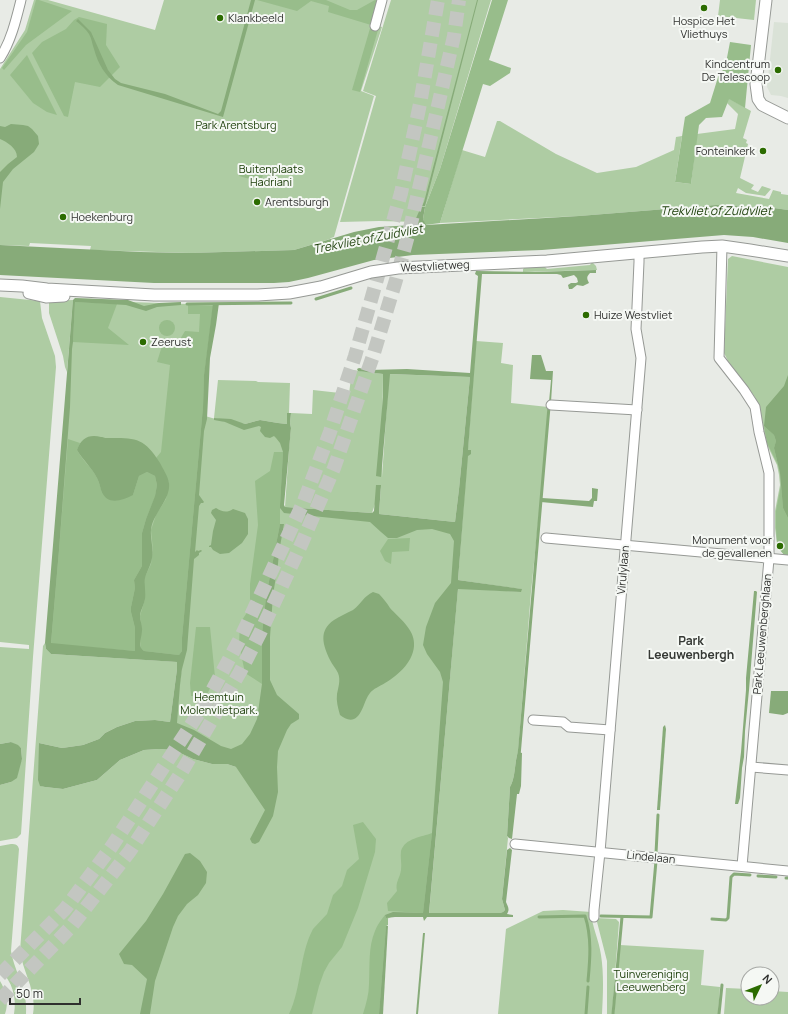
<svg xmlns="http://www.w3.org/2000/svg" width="788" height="1014" font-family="Manrope,sans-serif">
	<rect width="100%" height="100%" fill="#e8ebe6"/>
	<path fill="#dae2d7" d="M774,22L788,23V98L781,96L771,95L767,87Z"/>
	<g fill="#aecca3">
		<path d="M34,0H48L155,30L164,0H379L372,24L382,27L361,91L374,96L334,237L331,238L330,239L294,250L191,253L90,250L91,246L30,243L29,246L0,245V69L25,30Z"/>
		<path d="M391,0H491L440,169L419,222L379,221L340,222L376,96L363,91Z"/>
		<path d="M720,0H756L754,20L718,16Z"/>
		<path d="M728,98L751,111L743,138L747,140L746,143L748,144L740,178L754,185L751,189L758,192L762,186L771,189L765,196L746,193L738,188L736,193L769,199L773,190L781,192V194L788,195V210L767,207L716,205L579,216L440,223L462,150L485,157L497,121H500L556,154L597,173L636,167L674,150L676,137L682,136L675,182L691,184L697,134L735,129L738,114L727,103Z"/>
		<path d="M732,256L788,267V557H786L780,550L782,548L781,545L777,543L775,528V511L780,485L779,475L777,465L766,443L755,397L728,361L724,353L728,259Z"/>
		<path d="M592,262L596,266L597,270L523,272V269L525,267L544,266L547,269L590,265Z"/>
		<path d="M0,297L40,301L42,318L55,356L56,367L33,657L21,834L17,838L0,841V785L11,782L22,759L21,748L11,742L0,744V647L29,649V645L0,642Z"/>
		<path d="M73,300L216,305L208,361L205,416L244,427L259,423L287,441L283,507L458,527L427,916H393L387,919L384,973L381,1014H33C37,991 23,973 20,951L43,646L45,643L46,649L51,654L178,662L177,669L170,722L155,720L135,721L117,727L105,733L99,739L83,745L62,748L39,743L41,786L45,787L63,789L97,780L120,760L144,750L159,749L174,750L193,759L212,764H227L236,767L260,746L267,601L261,719L249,747L229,756L173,729L183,660L47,649Z"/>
		<path d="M73,300L67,372L65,367L63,356L49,313V301Z"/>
		<path d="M476,341L503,343L501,363L513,365L511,403L548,407L544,464L531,592L518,752C514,764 516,776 510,787L507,836L508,838L502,899L505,910L503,912L500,913L429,914L458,588L521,592V589L458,580Z"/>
		<path d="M352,370L383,374L382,477L389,374L470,377L459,489L455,522L379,514L381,486L372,513L285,507L289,448L291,428L290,423L291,413L312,414L313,390L349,394Z"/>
		<path d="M218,380L256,381L258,382L290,383L289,413H287V424L278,423L260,420L245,424L214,418Z"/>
		<path d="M11,844C16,844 18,845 19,849L11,951C15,974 28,989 26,1014H14C17,997 12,981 0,970V846Z"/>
		<path d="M563,910L591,912C592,927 599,940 601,955C604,974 603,995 602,1014H498L506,929L543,911Z"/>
		<path d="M596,918L616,919L619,922L612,1014H607V961Z"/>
		<path d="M620,945L704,950L701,985L720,987L718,1014H614Z"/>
		<path d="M0,981C6,991 9,1003 5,1014H0Z"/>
		<path d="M726,988L748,989V998H772V991L788,992V1014H724Z"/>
	</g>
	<g fill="#98bd8b">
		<path d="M36,0H39L72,11L26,45L4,70L2,68L27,32Z"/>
		<path d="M257,0H326L350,10H357L375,0L378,1L380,23L360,92L352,90L371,25L328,12L329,6L311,1L297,11Z"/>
		<path d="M492,0H508L489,60L511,68L510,73L490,86L483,84L440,223L425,225L423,219L425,207L440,169Z"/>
		<path d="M79,17L107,24L106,45L120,67L100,87L75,82L68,117L64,116L32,53L42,42L66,29L74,20Z"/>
		<path d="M730,42L751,45L745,108L729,99L722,117L706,118L699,125L691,184L675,182L685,117L710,103L719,74L725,68Z"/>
		<path d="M27,55L57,115L47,112L33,103L10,75Z"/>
		<path d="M244,164L264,170V171L261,182L239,176L242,166Z"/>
		<path d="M75,302L117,304L108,328L129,345L73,342Z"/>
		<path d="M188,305L213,306L204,376L203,407L182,638V651L179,655L144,651L141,649L140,639L142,630L140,616L145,599L144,587L145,577L151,564L153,550L151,530L156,515L166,499L169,483L164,471L156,458L161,452L170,365L157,362L162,346H176L185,331L199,332L200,314H188Z"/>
		<circle cx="167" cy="328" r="8"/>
		<path d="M764,426L774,435L776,441L774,448L780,473L783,508L788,518V557H786L780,550L783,548L782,545L777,543L776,528V511L781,485L780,475L778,465L767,443Z"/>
		<path d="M68,439L80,443L77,450C82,460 91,467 96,476C99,481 100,487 102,492L133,495L139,476L147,472L155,476L157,485L155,497L146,519L142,533V566L134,580L135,588L131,607V612L135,628V651L51,644L59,550Z"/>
		<path d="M274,452H283L280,505V524L266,597L262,634V684L245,673L239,644L240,623L250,608V584L258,525L255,481L270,471Z"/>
		<path d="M410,538L409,551L392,552L391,564L385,561L380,551L388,539Z"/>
		<path d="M196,627H210L215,677L206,697L191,696L190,683Z"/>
		<path d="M363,822L376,839L375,852L358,908L342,947L329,963L324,972L319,986L312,1014H289C302,987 299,955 313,929L327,914L333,895L342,886L347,870L359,859L353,825Z"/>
		<path d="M432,833L423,913L388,911L387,903L397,891C395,882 400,878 401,870C402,864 400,857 401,851C405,838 422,837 432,833Z"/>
		<path d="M385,915L386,918H388V925L386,926L379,1014H363C366,1004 369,994 369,984C370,966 368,947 375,931C377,925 381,920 385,915Z"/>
	</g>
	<g fill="#87ab79">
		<path d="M251,0H255L223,117L118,85C105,76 98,64 94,49C92,44 92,39 89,34C86,29 81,25 76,21L78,19L91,32L108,70L115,79L121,83L165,94L218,114L221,111Z"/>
		<path d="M477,0H478L425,206H422L424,202Z"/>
		<path d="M11,124L23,125L28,126L32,129L38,136L39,144L34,152L13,169L3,182L0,209V172L8,164L17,157C17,148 7,142 0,139V126L5,127Z"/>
		<path d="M716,205L767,207L788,210V243L753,237L724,235L542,250L413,255L374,260L308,278L289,282L274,283H154L0,275V245L140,252L191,253L294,250L354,232L379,227L413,225L421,207H425L423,219L426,225L579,216Z"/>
		<path d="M596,270V273H590C586,277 587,279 589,283L583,286L577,285L572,289H569L568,285L571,283H576L578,282L577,278L574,275L563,278L561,275L557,274H482L468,450H471V454L468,456L458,580L522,589L521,592L458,589L429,913H500L503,912L505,910L502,899L507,850L510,848L512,850L506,902C508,907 510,909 507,914L513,915V917H427L424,921L423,917H395L386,918L385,915L393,912L423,913L432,833L443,682L440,672L427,654L423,645L426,627L435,603L451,583L454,541L450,534L432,529L417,530L397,538H388L381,532L370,522L284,513L280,508V505L283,452L280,443L276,438L274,436L270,438L265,437L260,431L261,427L259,426L244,430L225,422L214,420V418L231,419L245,424L260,420L278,423L287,424V413H291L290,423L291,428L284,505L285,507L372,513L374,511L376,485H381L379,514L455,522L459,489L470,377L390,374L381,477L376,476L383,397V374L358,371L357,369L359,368L369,370L407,369L470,373L478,276L475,274L476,271L535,272Z"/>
		<path d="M75,298L128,300L144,306L159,303L181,302V305L157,307L146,311L126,305L75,302L73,342L72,349L70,407L59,550L51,643L135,651V628L131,612V607L135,588L134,580L142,566V533L146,519L155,496L157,485L155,476L147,472L139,476L133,495C121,501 107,506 101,490C100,486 99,482 97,478C92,468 83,460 77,450C81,438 89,434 101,437C105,437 102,438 107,438C135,438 144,437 160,463C163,469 168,476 169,483C171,500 152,514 151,530C150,540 154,548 152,558C151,565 147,571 145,578C144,585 146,592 145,599C144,605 140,611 140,616C140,620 142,625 142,628C143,636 136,646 144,651L179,655L182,651V638L203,407L204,375L213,303H219L216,325L210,358L207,419L204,431L199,495L204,502L203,503H201L199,506L195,552L197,550L198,551L201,550L202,551L199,553V555L194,559L187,650L182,669L180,685L177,723L194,730L221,746L231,749L242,744L250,734L257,719L262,684V634L266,597L280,524H284L279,552L278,564L273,595L270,637V680L277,695L299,714V719L291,724L287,730L278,751L277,767L278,792L273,816L259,842L255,844L252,843L250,839L265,810L236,767L227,764H212L193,759L174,750L159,749L144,750L120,760L97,780L63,789L45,787L40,786L38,780L39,743L62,748L83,745L99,739L105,733L117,727L135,721L155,720L170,722L177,669V662L51,654L46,649L45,643L73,300Z"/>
		<path d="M532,355H541L546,371H553L551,402H549L551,380L530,379Z"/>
		<path d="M788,375V518L783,508L780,473L774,448L776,441L774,435L764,426L766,407L784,386Z"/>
		<path d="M592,488L598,489L597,501H594L593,507L541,502L542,498L589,501L592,498Z"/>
		<path d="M216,508C222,512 227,513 233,509L245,513L248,519V534L242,543L229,553L220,554L213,550L211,547H209V546L211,545L213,531L216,520L211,513L212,510Z"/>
		<path d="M756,591L757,592L749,690L745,731L744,757L742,768L740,798L738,804H735L741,752L746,690V678L754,591Z"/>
		<path d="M373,592L379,594C383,598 387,603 390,608C399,618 414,629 414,643C415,660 399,675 385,683C380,686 373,689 370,693C364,700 363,715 354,719C349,721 344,718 340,715C338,708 336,701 337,694C338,688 341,680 338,673C336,669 332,664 330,660C323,645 318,631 334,620C340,616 347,613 353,610C361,604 364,596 373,592Z"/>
		<path d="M771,691H788V713L783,715L769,713Z"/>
		<path d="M665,725L666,729L660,810H657L663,727Z"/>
		<path d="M11,742L18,745L21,748L22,759L17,778L11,782L0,785V744Z"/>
		<path d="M518,752L522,753L521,786L519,794H517L512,839L509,838L507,836L510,787C516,776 514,764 518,752Z"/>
		<path d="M190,853L200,861L207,872L206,883L198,895L187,904L178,916L173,927L155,981L150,1014H140L147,979L132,965L124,964L119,954L146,921L163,894L185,854Z"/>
		<path d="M386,926H388L383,1014H379Z"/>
		<path d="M423,933H425L418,1014H416Z"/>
	</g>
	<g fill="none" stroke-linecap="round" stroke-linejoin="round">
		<g stroke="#87ab79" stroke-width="3">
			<path d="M316,299L351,288"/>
			<path d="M187,304L291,303"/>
			<path d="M519,756L549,407"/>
			<path d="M656,853L658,815"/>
			<path d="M758,876L776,877"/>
			<path d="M786,878H788"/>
			<path d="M601,916L651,917L656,861"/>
			<path d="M539,917L585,916C592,937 590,960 588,981"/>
			<path d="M712,919L726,920L728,918L731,877L734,874L750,875"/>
			<path d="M586,1014L588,987"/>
			<path d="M613,1014L622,917"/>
			<path d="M719,1014L722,985"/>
		</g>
		<g stroke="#c3c6c1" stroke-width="14" stroke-dasharray="14 7" stroke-linecap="butt">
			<path d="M0,975L65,909L112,846L206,702L241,637L304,501L330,432L355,356L377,279L401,193L420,104L438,0"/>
			<path d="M0,1000L70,928L130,851L181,773L240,672L260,633L301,545L334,468L373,356L396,280L410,228L454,36L459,0"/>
		</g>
		<defs>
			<g id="minor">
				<path d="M375,26L382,0"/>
				<path d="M0,58C11,41 16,20 21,0"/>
				<path d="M722,246L719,358L744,390L755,407L759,432L769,473V559L742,866"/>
				<path d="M551,405L637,410"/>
				<path d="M546,538L788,560"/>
				<path d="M533,720L563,722L569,727L610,730"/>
				<path d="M751,767L788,770"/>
				<path d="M515,844L788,871"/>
				<path d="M594,917V910L600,852L641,358L636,329L639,262V253"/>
			</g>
			<g id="tertiary">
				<path d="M766,0L756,84L758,99L762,105L788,118"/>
				<path d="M0,285L22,286L47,289L154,295H258L289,293L321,287L371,272L398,268L547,261L702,247L722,246L750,250L788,256"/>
				<path d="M29,293L46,297L64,296"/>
			</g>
		</defs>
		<use href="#minor" stroke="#969995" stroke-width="11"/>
		<use href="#tertiary" stroke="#969995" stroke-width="13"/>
		<use href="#minor" stroke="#fff" stroke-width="9"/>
		<use href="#tertiary" stroke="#fff" stroke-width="11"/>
	</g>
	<g fill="#2c6c00" stroke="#f5f8f4" stroke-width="1.5">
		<circle cx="704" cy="8" r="4"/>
		<circle cx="220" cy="18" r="4"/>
		<circle cx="778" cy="70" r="4"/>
		<circle cx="763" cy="151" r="4"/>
		<circle cx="257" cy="202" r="4"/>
		<circle cx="63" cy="217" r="4"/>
		<circle cx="586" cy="315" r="4"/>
		<circle cx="143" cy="342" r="4"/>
		<circle cx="780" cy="546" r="4"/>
	</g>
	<g text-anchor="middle" stroke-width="4" stroke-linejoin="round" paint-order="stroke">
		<g font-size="11" fill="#2f302e" stroke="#f5f8f4" text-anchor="start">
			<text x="228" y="22">Klankbeeld</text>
			<text x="704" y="25" text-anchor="middle">Hospice Het<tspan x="704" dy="13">Vliethuys</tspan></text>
			<text x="770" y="68" text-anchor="end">Kindcentrum<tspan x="770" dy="13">De Telescoop</tspan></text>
			<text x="755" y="155" text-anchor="end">Fonteinkerk</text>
			<text x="265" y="206">Arentsburgh</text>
			<text x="71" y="221">Hoekenburg</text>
			<text x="594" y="319">Huize Westvliet</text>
			<text x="151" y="346">Zeerust</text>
			<text x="772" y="544" text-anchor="end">Monument voor<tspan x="772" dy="13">de gevallenen</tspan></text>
		</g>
		<g font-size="11" fill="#173a04" stroke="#f5f8f4">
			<text x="236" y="129">Park Arentsburg</text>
			<text x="271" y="173">Buitenplaats<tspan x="271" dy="13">Hadriani</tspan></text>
			<text x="219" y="701">Heemtuin<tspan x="219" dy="13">Molenvlietpark.</tspan></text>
			<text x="651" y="978">Tuinvereniging<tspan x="651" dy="13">Leeuwenberg</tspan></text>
		</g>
		<g font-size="11" fill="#2f302e" stroke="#f5f8f4">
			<text transform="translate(435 266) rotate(-3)" y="4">Westvlietweg</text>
			<text transform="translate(623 570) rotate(-85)" y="4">Virulylaan</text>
			<text transform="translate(762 634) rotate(-85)" y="4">Park Leeuwenberghlaan</text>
			<text transform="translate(651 857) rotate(6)" y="4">Lindelaan</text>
		</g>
		<g font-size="12" font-style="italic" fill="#173a04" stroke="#f5f8f4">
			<text x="716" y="215">Trekvliet of Zuidvliet</text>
			<text transform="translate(368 239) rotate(-11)" y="4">Trekvliet of Zuidvliet</text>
		</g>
		<g font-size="12" font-weight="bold" fill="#363935" stroke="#f5f8f4">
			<text x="691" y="645">Park<tspan x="691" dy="14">Leeuwenbergh</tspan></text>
		</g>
	</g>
	<g transform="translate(760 986) rotate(47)"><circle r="19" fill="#f5f8f4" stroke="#a6a8a5"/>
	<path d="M0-3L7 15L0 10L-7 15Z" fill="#2c6c00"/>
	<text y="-6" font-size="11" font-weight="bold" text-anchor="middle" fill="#2f302e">N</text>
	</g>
	<path d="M10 998v6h70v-6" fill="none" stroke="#2f302e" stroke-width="2"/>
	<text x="16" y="998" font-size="12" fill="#2f302e" stroke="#f5f8f4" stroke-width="3" paint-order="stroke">50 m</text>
</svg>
